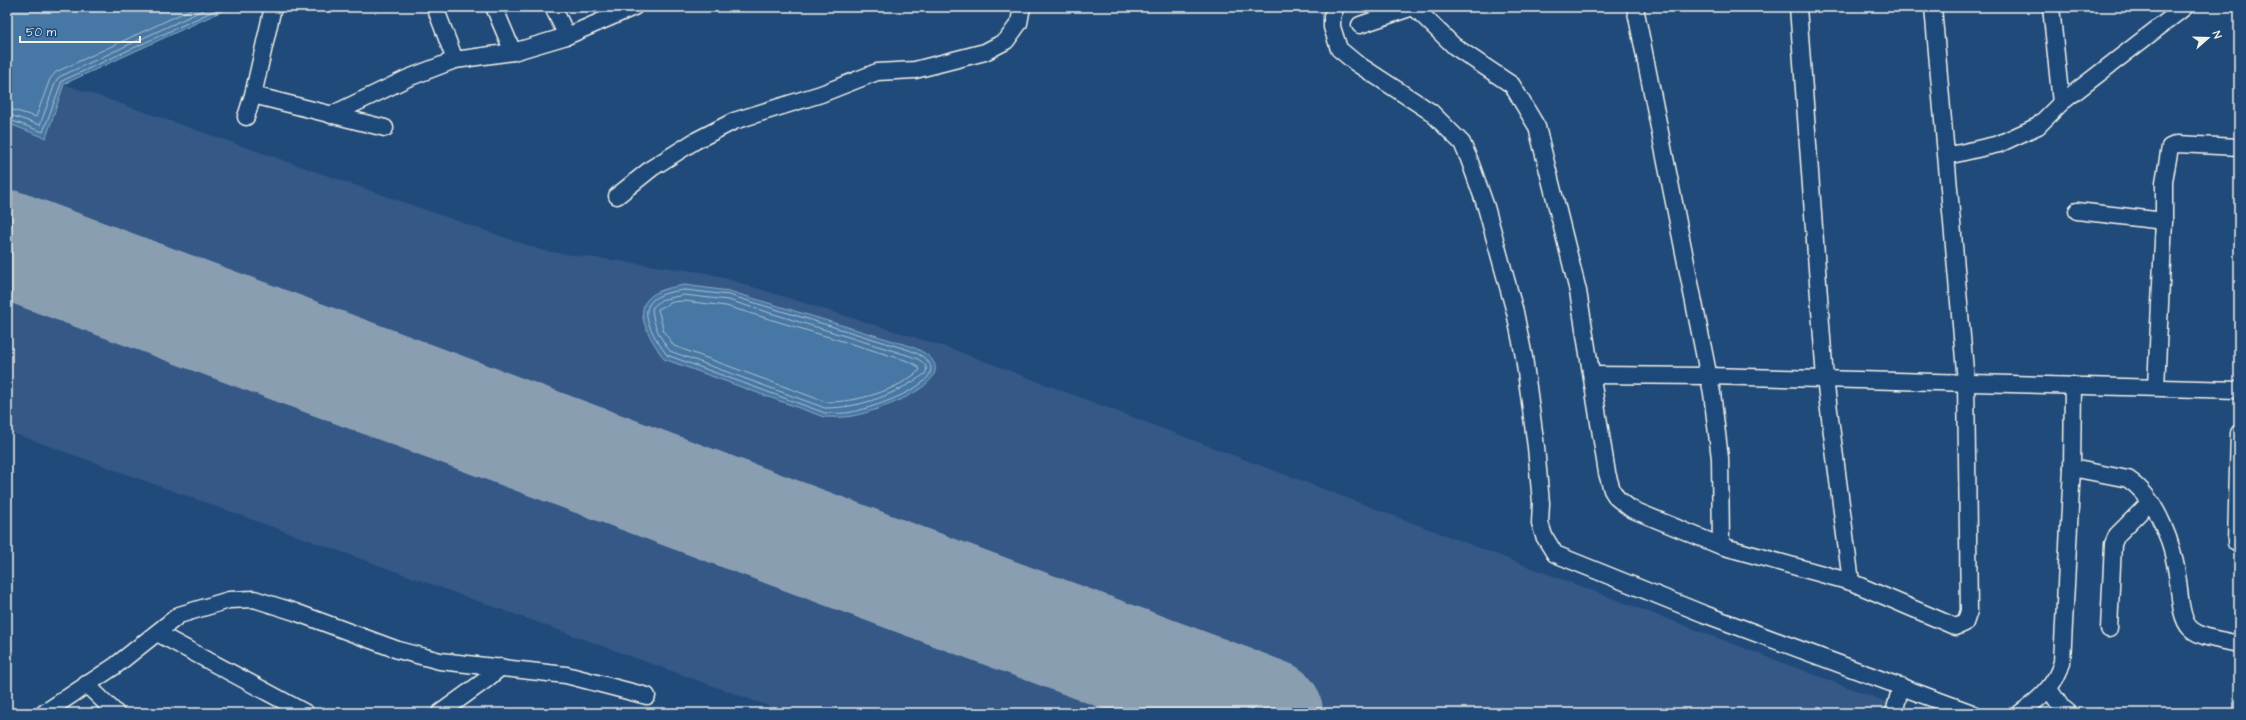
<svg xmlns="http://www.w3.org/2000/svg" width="2246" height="720" font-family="'Architects Daughter',sans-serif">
	<rect width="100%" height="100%" fill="#1f4a7a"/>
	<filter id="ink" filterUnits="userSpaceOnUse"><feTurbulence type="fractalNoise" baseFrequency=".025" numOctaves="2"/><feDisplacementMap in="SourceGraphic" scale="8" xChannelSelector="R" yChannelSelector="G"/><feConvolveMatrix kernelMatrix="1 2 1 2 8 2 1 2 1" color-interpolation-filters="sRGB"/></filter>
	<g filter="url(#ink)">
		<path fill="#345887" d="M64,84L544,251L708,273L955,350L1916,713H788L7,431V123L46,138Z"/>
		<g fill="#4777a4" stroke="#8ca8bf">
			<path d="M7,7H231L64,84L46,138L7,123Z"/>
			<path d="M685,285L729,291L910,346C982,374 881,411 852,416C843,418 833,417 824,417L664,359C638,321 626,293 685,285Z"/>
		</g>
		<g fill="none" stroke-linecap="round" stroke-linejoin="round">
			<g stroke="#afc0cd" stroke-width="1">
				<path d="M7,108L36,117L50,79L56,72L196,7"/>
				<path d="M7,114L40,125L56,81L59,77L210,7"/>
				<path d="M7,119L43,132L62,81L222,7"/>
				<path d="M685,290L729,295L909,350C974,375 876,407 852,412C844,414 833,413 825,413L667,355C643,322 631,295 685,290Z"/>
				<path d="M684,295L728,300L907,355C916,358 931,363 925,374C895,394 862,408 825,408L670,351C660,338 653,325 652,308L661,300Z"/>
				<path d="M684,301L726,306L905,360L916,365L920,370C896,391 858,402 826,402L674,346L664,332L658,309L673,302Z"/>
			</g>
			<path stroke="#8a9eb1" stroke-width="43" d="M535,418L551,420L587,460L530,463C511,450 514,427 535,418Z"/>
			<path stroke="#8a9eb1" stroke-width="108" d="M7,244L1269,713"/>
			<defs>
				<g id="minor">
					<path d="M435,7L455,60"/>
					<path d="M494,7L513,52"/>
					<path d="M553,7L567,36"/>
					<path d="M1336,7L1332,16V27L1339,49L1356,63L1431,112L1462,143L1469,159L1486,207L1515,312L1524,357L1536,447L1541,503L1540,523L1544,536L1555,554L1704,614L1972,713"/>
					<path d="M1414,7L1454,46L1512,85L1537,127L1578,291L1607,473L1612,490L1617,498L1631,509L1721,546L1851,582L1956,627L1965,623L1969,611L1966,382L1933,7"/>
					<path d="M1635,7L1712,393L1720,458L1721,546"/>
					<path d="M1798,7L1825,379L1851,582"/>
					<path d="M2051,7L2061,103"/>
					<path d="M1360,25L1413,7"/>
					<path d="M253,95L385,128"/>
					<path d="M331,115L408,78L455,60L513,52L567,36L634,7"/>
					<path d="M246,117L253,95L273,7"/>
					<path d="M1947,156L1999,144L2038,126L2061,103L2185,7"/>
					<path d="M617,196L652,168L695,141L734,121L821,94L877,72L915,70L985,52L1006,41L1019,23L1022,7"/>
					<path d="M2077,211L2164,221L2156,387"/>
					<path d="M2164,221V182L2170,147L2177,144L2239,147"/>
					<path d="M1592,375L1708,376L2239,390"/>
					<path d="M2072,468L2128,479C2158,499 2174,546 2178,581C2180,594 2180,618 2190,628C2201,639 2225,640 2239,644"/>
					<path d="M2236,543L2239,433"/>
					<path d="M2109,629L2113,544L2117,535L2150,502"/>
					<path d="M157,633L306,713"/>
					<path d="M86,684L116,713"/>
					<path d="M2049,689L2062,708L2068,713"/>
					<path d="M44,713L115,666L179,615L229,600L254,599L295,612L398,650L440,661L566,675L647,696"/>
					<path d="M440,713L487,679L501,667"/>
					<path d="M1894,713L1901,686"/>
					<path d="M2020,713C2039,700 2056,685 2062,662L2072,468L2073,385"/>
				</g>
			</defs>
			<use href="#minor" stroke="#f4f1e8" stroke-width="19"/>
			<use href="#minor" stroke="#1f4a7a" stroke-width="16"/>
		</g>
	</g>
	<rect width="2246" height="720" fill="none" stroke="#1f4a7a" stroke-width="24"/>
	<rect x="12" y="12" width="2222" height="696" fill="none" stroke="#f4f1e8" stroke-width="1.5" filter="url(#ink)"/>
	<g transform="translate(2208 38) rotate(70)" stroke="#1f4a7a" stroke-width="3" paint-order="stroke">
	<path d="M0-3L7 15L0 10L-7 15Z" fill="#f4f1e8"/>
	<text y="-6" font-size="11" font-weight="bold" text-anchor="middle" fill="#f4f1e8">N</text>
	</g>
	<path d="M20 36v6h120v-6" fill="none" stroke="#f4f1e8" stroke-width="2"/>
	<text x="26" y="36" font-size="12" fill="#f4f1e8" stroke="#1f4a7a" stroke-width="3" paint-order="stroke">50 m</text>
</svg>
